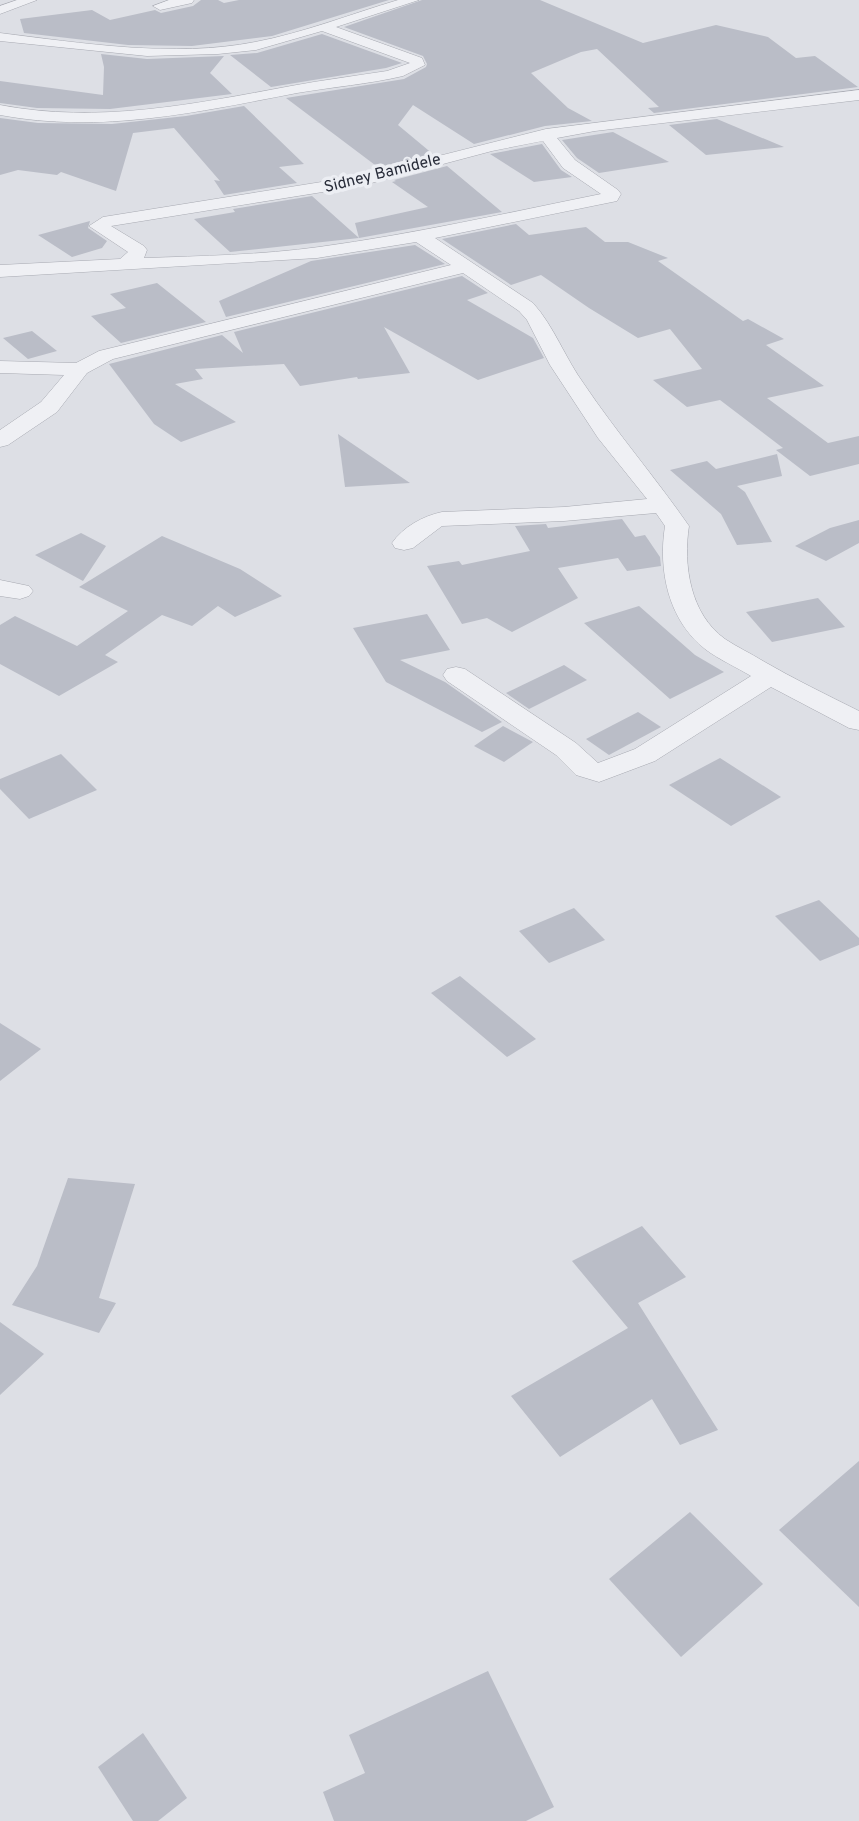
<svg xmlns="http://www.w3.org/2000/svg" width="859" height="1821" font-family="Overpass,sans-serif">
	<rect width="100%" height="100%" fill="#dddfe5"/>
	<g fill="#babdc7">
		<path d="M201,0H218L224,3L239,0H389L272,36L192,46L128,45L24,33L20,19L92,10L110,20L155,10L161,13L193,6Z"/>
		<path d="M422,0H540L643,43L716,25L768,37L796,58L815,56L858,87L654,113L648,108L659,107L597,49L581,52L531,73L568,108L592,121L545,126L474,144L413,105L398,125L434,155L379,168L286,98L404,79L426,67L427,64L423,56L344,27Z"/>
		<path d="M322,34L402,63L386,68L271,87L230,55L257,53Z"/>
		<path d="M101,54L147,59L224,56L210,73L232,94L110,109L37,108L0,103V81L103,95L104,67Z"/>
		<path d="M244,106L304,164L279,167L297,183L224,195L214,180L220,181L174,128L133,133L116,191L61,172L57,175L18,170L0,175V118L38,123L112,124L186,116Z"/>
		<path d="M717,119L784,147L706,155L669,125Z"/>
		<path d="M613,132L669,162L599,173L577,158L562,140Z"/>
		<path d="M542,144L561,170L572,177L534,182L490,154Z"/>
		<path d="M447,166L502,212L359,238L355,223L428,207L392,182L396,181L394,180Z"/>
		<path d="M312,196L359,238L230,252L194,219L235,212L233,209Z"/>
		<path d="M90,221L88,228L107,241L102,248L72,257L38,235Z"/>
		<path d="M516,224L529,235L586,227L605,242H628L668,258L658,261L743,321L748,319L784,339L766,345L824,386L767,398L828,443L859,436V464L810,476L776,450L783,448L720,400L687,407L653,380L702,369L670,329L638,338L589,308L541,275L511,285L442,239Z"/>
		<path d="M415,245L445,264L226,317L219,301L311,261Z"/>
		<path d="M462,276L488,293L467,300L533,338L544,358L478,380L384,327L410,373L358,379L357,377L300,386L284,364L195,369L203,379L175,384L236,422L181,442L154,424L109,364L222,335L243,353L234,332Z"/>
		<path d="M157,283L206,322L121,343L91,316L126,308L110,294Z"/>
		<path d="M32,331L57,351L28,359L3,338Z"/>
		<path d="M338,434L410,483L345,487Z"/>
		<path d="M777,454L782,476L737,486L745,492L772,542L737,545L721,514L670,470L707,461L716,469Z"/>
		<path d="M622,519L635,537L645,535L660,557L661,566L627,571L618,558L558,568L578,598L512,632L487,618L462,624L427,566L459,561L462,565L530,551L515,526L546,524L548,528Z"/>
		<path d="M859,520V543L826,561L795,546L830,528Z"/>
		<path d="M81,533L106,546L83,581L35,555Z"/>
		<path d="M162,536L240,569L282,596L235,617L218,606L192,626L162,615L105,655L118,662L59,696L0,664V625L15,616L77,646L128,611L79,587Z"/>
		<path d="M818,598L845,627L772,642L746,612Z"/>
		<path d="M639,606L695,655L724,672L670,699L584,623Z"/>
		<path d="M427,614L450,650L400,660L445,682L502,722L482,732L386,682L353,628Z"/>
		<path d="M564,665L587,680L529,709L506,693Z"/>
		<path d="M638,712L661,727L609,755L586,739Z"/>
		<path d="M503,726L533,742L504,762L474,746Z"/>
		<path d="M61,754L97,790L29,819L0,789V779Z"/>
		<path d="M720,758L781,797L731,826L669,785Z"/>
		<path d="M819,900L859,938V945L820,961L775,916Z"/>
		<path d="M574,908L605,940L549,963L519,931Z"/>
		<path d="M460,976L536,1039L507,1057L431,993Z"/>
		<path d="M0,1023L41,1049L0,1081Z"/>
		<path d="M68,1178L135,1184L99,1298L116,1303L99,1333L12,1305L37,1266Z"/>
		<path d="M642,1226L686,1277L638,1303L718,1430L680,1445L652,1399L560,1457L511,1396L628,1328L572,1261Z"/>
		<path d="M0,1322L44,1354L0,1395Z"/>
		<path d="M859,1461V1607L779,1530Z"/>
		<path d="M690,1512L763,1584L681,1657L609,1579Z"/>
		<path d="M488,1671L554,1807L526,1821H334L323,1792L365,1773L349,1735Z"/>
		<path d="M143,1733L187,1798L158,1821H133L98,1767Z"/>
	</g>
	<g fill="none" stroke-linecap="round" stroke-linejoin="round">
		<defs>
			<g id="minor">
				<path d="M17,0H37L0,14V6Z"/>
				<path d="M169,0H194L192,3L160,10L153,6Z"/>
				<path d="M398,0H419L336,27L422,58L425,65L403,76C369,84 332,87 297,93C198,112 101,134 0,115V105C99,124 194,104 291,86C323,80 355,76 387,71L410,63L322,31L256,50L218,54L147,56L0,41V33C81,43 174,58 255,42C303,33 351,14 398,0Z"/>
				<path d="M859,90V100L595,131L557,138L575,160L618,190L621,194L617,201L435,238L533,303C554,326 565,358 584,384C617,433 655,477 689,526C683,565 690,614 725,639C737,647 750,653 763,661C794,679 827,695 859,711V730L849,728L771,687L655,761L599,782L576,775L556,755L447,681L443,675L447,669L456,667L465,669L576,743L598,763L635,749L751,676C736,667 718,659 705,649C668,620 658,570 665,526L656,513L564,521L442,526L413,548L404,550L395,548L392,543C403,527 423,516 442,512L564,507L647,499L598,438L550,365L527,320L519,311L463,273L113,359L87,373L57,412L8,445L0,447V430L41,402L64,375L0,373V361L76,363L99,351L451,265L416,242L317,258L0,277V265L120,259L128,252L89,226L103,217L359,176L546,129ZM543,141L563,168L601,194C507,213 414,234 319,247C261,255 202,256 144,258L147,250L144,246L111,226L360,186L492,151Z"/>
				<path d="M0,580L29,586L33,591L29,596L20,599L0,596Z"/>
			</g>
		</defs>
		<use href="#minor" stroke="#a7a9b1" stroke-width="1"/>
		<use href="#minor" fill="#eff0f4" fill-rule="evenodd"/>
	</g>
	<g text-anchor="middle" stroke-width="7" stroke-linejoin="round" paint-order="stroke">
		<g font-size="16" fill="#282c39" stroke="#eceef3">
			<text transform="translate(382 172) rotate(-14)" y="6">Sidney Bamidele</text>
		</g>
	</g>
</svg>
